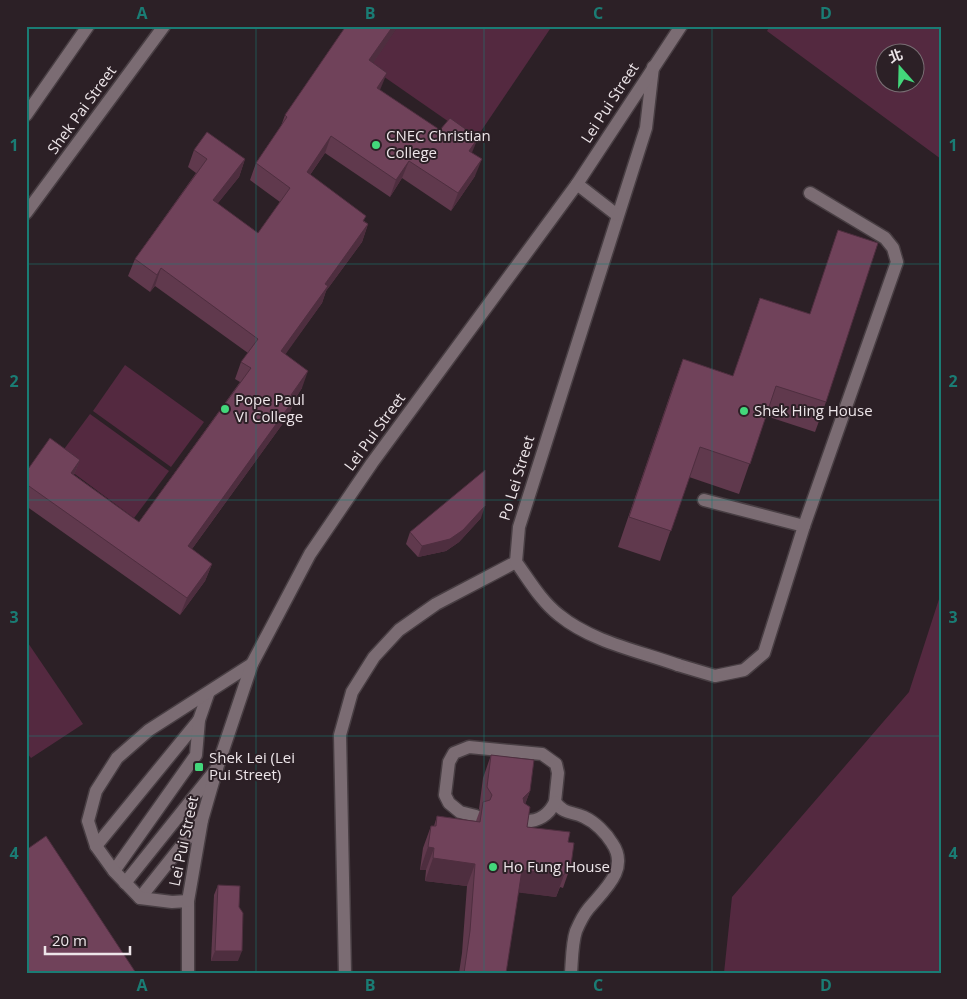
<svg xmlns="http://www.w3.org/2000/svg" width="967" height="999" font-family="'Open Sans','Noto Sans TC',sans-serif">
	<rect width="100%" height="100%" fill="#2c2026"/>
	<g fill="#542940" fill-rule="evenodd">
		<path d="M398,26H552L475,140L370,67Z"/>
		<path d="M770,26H941V159L767,31ZM914,52V82H884V52Z"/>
		<path d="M125,365L204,422L171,467L93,411Z"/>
		<path d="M90,414L169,471L134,518L56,460Z"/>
		<path d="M941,593V973H724L732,897L909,692Z"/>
		<path d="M26,640L83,724L31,758L26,752Z"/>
	</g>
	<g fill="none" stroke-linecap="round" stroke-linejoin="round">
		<defs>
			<g id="service">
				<path d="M26,115L88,26"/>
				<path d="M704,500L804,526"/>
				<path d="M678,665L715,676L744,670L764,653L804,526L897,262L893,248L885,238L810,193"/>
				<path d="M476,816L460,812L449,803L445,795L449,762L454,753L469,747L542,754L556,764L558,773L555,802C565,815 571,811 584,817C595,822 606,833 612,843C630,869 604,890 589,908C584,914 579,924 576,931C572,943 572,960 571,973"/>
				<path d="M523,821C538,822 549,815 555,802"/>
				<path d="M96,846L199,720"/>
				<path d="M114,871L196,755L199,720L208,694"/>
				<path d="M125,883L217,768"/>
				<path d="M140,898L202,820"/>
				<path d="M188,973V901L172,902L140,898L114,871L96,846L88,821L96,791L117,758L149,730L252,664"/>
				<path d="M345,973L340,735L352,692L374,657L399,630L436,604L516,562"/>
			</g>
			<g id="minor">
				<path d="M653,67L646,128L519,527L516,562C529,580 541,601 559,615C592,642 639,651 678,665"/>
				<path d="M577,184L617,215"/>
				<path d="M188,901L202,820L217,768L252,664L310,554L372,463L577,184L681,26"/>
			</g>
			<path id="tertiary" d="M26,213L164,26"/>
		</defs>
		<use href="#service" stroke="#483e43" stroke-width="15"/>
		<use href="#minor" stroke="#483e43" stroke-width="15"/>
		<use href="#tertiary" stroke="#483e43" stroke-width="15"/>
		<use href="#service" stroke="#7b6c73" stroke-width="12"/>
		<use href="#minor" stroke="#7b6c73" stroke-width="12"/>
		<use href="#tertiary" stroke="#7b6c73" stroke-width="12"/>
	</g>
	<g fill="#60394d">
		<path d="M346,26H398L373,63L380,90L472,153L475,176L451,211L402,178L390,197L325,153L310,175L368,224L362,242L326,291L322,303L285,354L302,388L295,399L289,415L192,549L212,564L205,581L180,615L26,506V472L80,460L74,475L139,522L240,382L235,379L241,362L248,353L155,286L150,292L128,276L135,259L196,173L188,167L194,150L245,159L239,177L217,204L258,233L280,202L250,180L256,163L281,126L285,115Z"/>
		<path d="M838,230L826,402L815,432L766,416L739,494L689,477L660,561L618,547L672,389L683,359L733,376L760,298L810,314Z"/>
		<path d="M481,518L459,542L446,551L418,557L406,544L410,532Z"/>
		<path d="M491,755L530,791L525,804L527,827L568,842L571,865L563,888L560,887L556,897L518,892L506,973H459L462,953L467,886L425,881L426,870H420L423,848L431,826H434L437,816L476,821L480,810L479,809L483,778Z"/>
		<path d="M218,885L239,907L238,961H211L214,895Z"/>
	</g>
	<g fill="#4e2e3f">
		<path d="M393,26H398L363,78L369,60Z"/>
		<path d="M387,73L380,90L377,88Z"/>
		<path d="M331,136L325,153L300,189L307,172Z"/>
		<path d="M478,138L471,155L469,151Z"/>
		<path d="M245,159L239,177L206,218L213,200Z"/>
		<path d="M482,159L475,176L451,211L458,193Z"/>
		<path d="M409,161L402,178L390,197L396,180Z"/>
		<path d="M368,224L362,242L326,291L322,303L275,369L281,351L325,284Z"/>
		<path d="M161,268L155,286L150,292L157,275Z"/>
		<path d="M308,371L302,388L295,399L289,415L181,564L188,546Z"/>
		<path d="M80,460L73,477L71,473Z"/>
		<path d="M485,506L481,518L459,542L446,551L418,557L422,546Z"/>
		<path d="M212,564L205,581L180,615L187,598Z"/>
		<path d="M530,791L522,813L523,798Z"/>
		<path d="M428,847L434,848L426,870H420Z"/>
		<path d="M433,858L475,864L467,886L425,881Z"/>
		<path d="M522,870L564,875L556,897L514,892Z"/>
		<path d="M215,951H242L238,961H211Z"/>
	</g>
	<g fill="#70425a" stroke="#4e2e3f">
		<path d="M346,26H393L369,60L387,73L377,88L440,130L450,118L478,138L469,151L482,159L458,193L409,161L396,180L331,136L307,172L366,216L363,221L368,224L325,284L328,286L281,351L308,371L291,395L295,398L188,546L212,564L187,598L26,484V472L50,438L80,460L71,473L139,522L251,368L241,362L258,339L161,268L157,275L135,259L207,159L194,150L207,132L245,159L213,200L258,233L290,188L256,163L287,117L285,115Z"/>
		<path d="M838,230L878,243L826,402L776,386L750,464L700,447L671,531L629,517L683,359L733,376L760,298L810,314Z"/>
		<path d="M485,470V506L463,530L450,539L422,546L410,532Z"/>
		<path d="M491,755L534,760L530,791L523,798L524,803L530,807L527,827L570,832L568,842L574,843L571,865L566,864L564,875L522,870L506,973H464L470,931L475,864L433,858L434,848L428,847L431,826H436L437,816L480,822L483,802L490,800L492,795L487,787Z"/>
		<path d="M46,836L136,973H26V850Z"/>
		<path d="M218,885L240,886L239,907L243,913L242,951H215Z"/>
	</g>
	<path fill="none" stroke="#1a7c74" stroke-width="1" stroke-opacity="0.55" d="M256,26V973M484,26V973M712,26V973M26,264H941M26,500H941M26,736H941"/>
	<g fill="#43d77b" stroke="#2c2026" stroke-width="2">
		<circle cx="376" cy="145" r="5"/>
		<circle cx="225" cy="409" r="5"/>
		<circle cx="744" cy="411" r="5"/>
		<rect x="194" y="762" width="10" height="10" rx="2.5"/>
		<circle cx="493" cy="867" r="5"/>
	</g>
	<g text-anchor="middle" stroke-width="4" stroke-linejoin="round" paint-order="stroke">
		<g font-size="15" fill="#ede5e9" stroke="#2c2026">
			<text transform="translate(610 103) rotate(-57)" y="5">Lei Pui Street</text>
			<text transform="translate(82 110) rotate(-54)" y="5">Shek Pai Street</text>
			<text transform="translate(375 432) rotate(-54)" y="5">Lei Pui Street</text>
			<text transform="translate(517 478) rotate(-73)" y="5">Po Lei Street</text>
			<text transform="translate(184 841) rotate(-78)" y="5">Lei Pui Street</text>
		</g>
		<g font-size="15" fill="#ede5e9" stroke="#2c2026" text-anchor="start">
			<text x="386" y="141">CNEC Christian<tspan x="386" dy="17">College</tspan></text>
			<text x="235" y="405">Pope Paul<tspan x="235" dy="17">VI College</tspan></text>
			<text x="754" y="416">Shek Hing House</text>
			<text x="209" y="763">Shek Lei (Lei<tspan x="209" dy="17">Pui Street)</tspan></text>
			<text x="503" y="872">Ho Fung House</text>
		</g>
	</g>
	<rect width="967" height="999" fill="none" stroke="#2c2026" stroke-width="55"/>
	<g transform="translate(900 68) rotate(340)"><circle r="24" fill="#2c2026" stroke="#796f74"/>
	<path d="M0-4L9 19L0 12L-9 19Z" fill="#43d77b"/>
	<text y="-8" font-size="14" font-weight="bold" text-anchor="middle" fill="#ede5e9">北</text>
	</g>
	<path d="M45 946v8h85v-8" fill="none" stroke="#ede5e9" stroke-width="2.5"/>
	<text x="52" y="946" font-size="15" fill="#ede5e9" stroke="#2c2026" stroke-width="4" paint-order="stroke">20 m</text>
	<rect x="28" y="28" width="912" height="944" fill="none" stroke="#1a7c74" stroke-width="2"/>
	<g font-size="16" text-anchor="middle" font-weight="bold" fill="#1a7c74">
		<text x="142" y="19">A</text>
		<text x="370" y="19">B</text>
		<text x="598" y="19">C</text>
		<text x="826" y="19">D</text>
		<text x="14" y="151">1</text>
		<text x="953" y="151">1</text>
		<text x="14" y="387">2</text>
		<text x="953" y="387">2</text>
		<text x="14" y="623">3</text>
		<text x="953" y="623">3</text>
		<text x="14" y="859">4</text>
		<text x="953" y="859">4</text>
		<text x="142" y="991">A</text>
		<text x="370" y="991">B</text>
		<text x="598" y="991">C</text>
		<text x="826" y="991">D</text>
	</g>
</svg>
